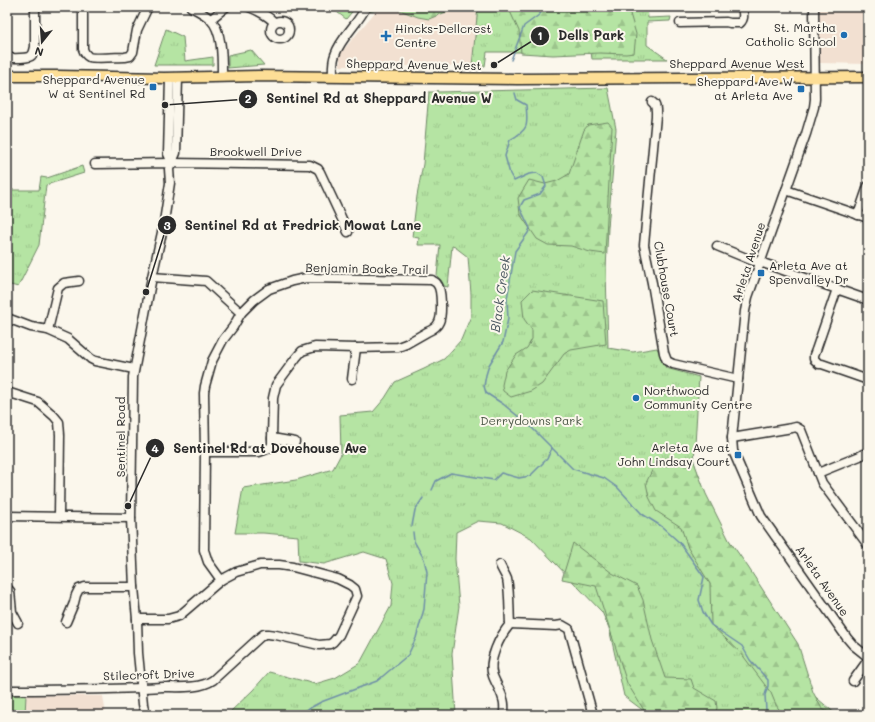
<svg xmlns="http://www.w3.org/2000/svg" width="875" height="722" font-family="Mali,sans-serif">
	<defs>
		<pattern id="grass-tufts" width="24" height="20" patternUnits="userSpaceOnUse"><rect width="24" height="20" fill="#b5e4a3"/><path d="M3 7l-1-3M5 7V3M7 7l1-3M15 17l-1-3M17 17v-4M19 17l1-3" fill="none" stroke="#9cc48c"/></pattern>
		<pattern id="forest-firs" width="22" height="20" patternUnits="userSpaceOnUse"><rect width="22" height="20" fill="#b5e4a3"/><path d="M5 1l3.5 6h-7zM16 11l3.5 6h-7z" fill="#9cc48c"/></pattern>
	</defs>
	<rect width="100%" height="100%" fill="#fbf7ec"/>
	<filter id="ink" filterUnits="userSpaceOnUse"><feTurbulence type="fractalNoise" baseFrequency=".025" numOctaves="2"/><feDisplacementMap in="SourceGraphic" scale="8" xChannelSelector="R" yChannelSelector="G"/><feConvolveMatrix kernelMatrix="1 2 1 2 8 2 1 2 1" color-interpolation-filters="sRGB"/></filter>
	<g filter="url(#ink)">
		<g fill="#f2e0d1">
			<path d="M384,7L397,9L418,17L429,19L458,7H478L472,66H340V54L376,11Z"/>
			<path d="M819,7H868V64L820,63Z"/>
			<path d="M26,695L103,696L106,715H25Z"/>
		</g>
		<g fill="url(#grass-tufts)" stroke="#708867">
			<path d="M329,7H356L346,19L333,9Z"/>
			<path d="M478,7H647L648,18L671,17L670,21L647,22V45L667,59H592L591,52H487L485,66H472Z"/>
			<path d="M166,29L183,37L185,61L213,57V65H154Z"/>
			<path d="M251,50L264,65L228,68V55Z"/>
			<path d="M608,88L616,129L608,228L606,270L608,348L633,352L657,348L666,368L699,377L694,462L711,513L794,639L812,694L837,715H649L624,696L609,628L602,612L531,538L502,523L478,521L456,532L455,559L459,606L452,654L456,715H198L230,712L253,690L269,672L315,684L335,678L360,663L391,606L393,583L386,559L364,552L324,564L299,561L298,536L263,533H235L243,488L296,480L333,469L341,454L340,415L373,412L385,398L395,382L424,369L444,359L461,340L471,316V294L468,257L455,247L452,246L448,287L444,286L441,280L437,276L440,245H418L419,238L412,237L417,196L423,164L429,92H436L437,90L438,92Z"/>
			<path d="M82,166L84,173L46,185L39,245L18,287L7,284V190H39L41,177L47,178Z"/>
			<path d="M7,695H26L25,715H7Z"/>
		</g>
		<g fill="url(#forest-firs)" stroke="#708867">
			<path d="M345,7H384C368,14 362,13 345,7Z"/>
			<path d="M388,7H458L429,19L418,17L397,9Z"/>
			<path d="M508,7H628L636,34L634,53L626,54L600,53L553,55L521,53L519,31Z"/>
			<path d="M608,122L612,127L605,254L590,252L571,246L548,245L537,239L520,214L518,198L529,180L545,184L557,181L569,174L584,130L588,125Z"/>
			<path d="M532,290L603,301L606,344L571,350L564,354L542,384L531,391L511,397L503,391L502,385L505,371L516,355L527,348L532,339V330L524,319L522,300Z"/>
			<path d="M667,458L694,462L706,494L729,540L748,567L798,644L813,692L822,709L835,715H783L776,705L771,693L741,653L711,625L710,584L688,548L681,527L656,511L649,497L646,483L657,460Z"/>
			<path d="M573,543L612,573L637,586L643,600L652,640L665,678L691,679L694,688L716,701L717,708L715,715H647L627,683L596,586L562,579Z"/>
		</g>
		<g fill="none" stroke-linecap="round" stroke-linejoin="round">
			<g stroke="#6e8ea7" stroke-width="1.5">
				<path d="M511,60L524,26L539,15L545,7"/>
				<path d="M515,93L517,100L526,105C528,126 529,129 510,140L505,156L510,174L514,181L529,174L537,173L543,177L546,186L540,194L524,200L521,205L520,208L530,228L528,233L515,251L507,299L508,319L503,342L489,365L486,375L484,386L486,393L503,404L530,426L573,469L604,478L618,488L642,514L661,526L680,543L704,577L699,600L703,612L711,625L742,646L750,660L768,680V686L765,695L766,710L773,715"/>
				<path d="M432,490L436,481L451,473L494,480L501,473L519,478L530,476L547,459L552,448"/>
				<path d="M412,526L415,510L423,498"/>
				<path d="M252,715L262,713L274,715"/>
				<path d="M294,715L301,713L321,702L377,681L408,655L416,638L424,609L427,572L424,559L414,541L413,532"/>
			</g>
			<defs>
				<g id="minor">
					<path d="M83,7V49C84,52 85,55 89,57C94,59 118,57 125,57L130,56L133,52L137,30L148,7"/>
					<path d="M191,7C197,10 205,14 210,19C223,31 222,60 222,77"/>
					<path d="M249,7C259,11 267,15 274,22"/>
					<path d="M814,7L815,99L814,107L806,134L748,297L745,311L732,438L733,451L761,516L847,638L853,645L868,657"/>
					<path d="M211,19L226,7"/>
					<circle cx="280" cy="30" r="9"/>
					<path d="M680,23L726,22L730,23H740C745,18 743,13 742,7"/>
					<path d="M7,58C13,58 26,59 31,56C34,54 34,50 35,47V7"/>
					<path d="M333,77C333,69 332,62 335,55C341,37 358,24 366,7"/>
					<path d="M170,78L168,154L172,163"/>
					<path d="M652,102C657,105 656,111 656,116L644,245L652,283L664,353L667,361L673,364L738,379"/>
					<path d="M95,164L172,163L310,165L318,169L320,172L348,232"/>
					<path d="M786,190L868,218"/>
					<path d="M858,215L868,186"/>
					<path d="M717,246L751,260L760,262L868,300"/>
					<path d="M152,277L206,281L241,313"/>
					<path d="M837,289L816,350L814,355V359L819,364H822L868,380"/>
					<path d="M7,318L31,327L48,330L68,339L91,359L95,361L134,369"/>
					<path d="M48,330L58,288L64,283L79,281"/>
					<path d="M352,379L356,348"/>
					<path d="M7,392L38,402L54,416L59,422L60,435L59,516"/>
					<path d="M272,438L295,442"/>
					<path d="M732,438L792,428L796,427L801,430L822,483L868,545"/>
					<path d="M205,452H259L270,448L272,444V438L273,398L276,385L296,358L302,351L315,347L356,348L398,347L406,344L427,332C432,330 437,327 439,322C442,316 442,289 437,284C436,282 434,282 432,280L306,278L292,281L269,289L254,300L241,313L233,327L223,340L212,361L205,386L204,393L205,452L204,550L208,562L221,580"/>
					<path d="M818,473L860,456L863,454H868"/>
					<path d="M7,516L131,518"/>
					<path d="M500,565C502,570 505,574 507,579C510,594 509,609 510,624C500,636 487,661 493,676C496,684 501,691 503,699C505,704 504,710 504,715"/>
					<path d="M7,588L10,591L12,612L18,623"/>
					<path d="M66,622L74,603L76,595L79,589L85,587H134"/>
					<path d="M510,624L556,626L562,625L569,629L593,715"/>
					<path d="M853,681L868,660"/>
					<path d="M7,690C59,690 111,690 163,687C178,687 200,689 213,680L260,637L264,634H268L276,635L319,645L330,644L333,642L339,635L357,596L355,589L350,585L338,579L293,567L279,565H260L236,572L221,580L179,616L168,619H137"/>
					<path d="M145,715L143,704L138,653L137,619L134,587L131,518L133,377L152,277L163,228L170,183L169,169L176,153L178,78"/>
				</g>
				<path id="major" d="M7,76H59L164,78L258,76L517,79L868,77"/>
			</defs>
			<use href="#minor" stroke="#2b2b2b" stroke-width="11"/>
			<use href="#major" stroke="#2b2b2b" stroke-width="13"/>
			<use href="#minor" stroke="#fbf7ec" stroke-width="8"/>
			<use href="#major" stroke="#fdde96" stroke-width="10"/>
		</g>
	</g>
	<g fill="#1f6fb2" stroke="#fbf7ec" stroke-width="1.5">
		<circle cx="844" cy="35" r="4"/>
		<path d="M384 30h4v4h4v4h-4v4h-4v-4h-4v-4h4z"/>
		<rect x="149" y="83" width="8" height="8" rx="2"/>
		<rect x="797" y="85" width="8" height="8" rx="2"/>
		<rect x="757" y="269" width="8" height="8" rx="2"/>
		<circle cx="636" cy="398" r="4"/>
		<rect x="734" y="451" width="8" height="8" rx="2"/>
	</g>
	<g text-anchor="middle" stroke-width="4" stroke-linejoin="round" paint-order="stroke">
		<g font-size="12" fill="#2b2b2b" stroke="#fbf7ec" text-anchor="end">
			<text x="836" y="32">St. Martha<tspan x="836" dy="14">Catholic School</tspan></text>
			<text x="395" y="33" text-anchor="start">Hincks-Dellcrest<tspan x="395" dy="14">Centre</tspan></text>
			<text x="145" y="84">Sheppard Avenue<tspan x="145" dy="14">W at Sentinel Rd</tspan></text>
			<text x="793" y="86">Sheppard Ave W<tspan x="793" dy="14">at Arleta Ave</tspan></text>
			<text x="769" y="270" text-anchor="start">Arleta Ave at<tspan x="769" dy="14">Spenvalley Dr</tspan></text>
			<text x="644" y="395" text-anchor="start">Northwood<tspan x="644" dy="14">Community Centre</tspan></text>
			<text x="730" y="452">Arleta Ave at<tspan x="730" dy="14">John Lindsay Court</tspan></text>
		</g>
		<g font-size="12" fill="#2b2b2b" stroke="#fbf7ec">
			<text x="737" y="68">Sheppard Avenue West</text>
			<text transform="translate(414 65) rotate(1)" y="4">Sheppard Avenue West</text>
			<text x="256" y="156">Brookwell Drive</text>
			<text transform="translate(749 262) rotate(-72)" y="4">Arleta Avenue</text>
			<text transform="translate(367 269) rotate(1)" y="4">Benjamin Boake Trail</text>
			<text transform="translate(666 289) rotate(80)" y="4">Clubhouse Court</text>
			<text transform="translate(121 437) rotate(-90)" y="4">Sentinel Road</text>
			<text transform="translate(822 581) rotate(55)" y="4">Arleta Avenue</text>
			<text transform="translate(149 675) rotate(-2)" y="4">Stilecroft Drive</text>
		</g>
		<g font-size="12" fill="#4e5949" stroke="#fbf7ec">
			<text x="531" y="425">Derrydowns Park</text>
		</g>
		<g font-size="13" font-style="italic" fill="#47545e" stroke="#fbf7ec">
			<text transform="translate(500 294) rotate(-82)" y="5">Black Creek</text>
		</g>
	</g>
	<path fill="none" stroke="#2b2b2b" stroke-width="1.5" d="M494 65L540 36M165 105L248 99M146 292L167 225M128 506L155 448"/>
	<g fill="#2b2b2b" stroke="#fbf7ec" stroke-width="1.5">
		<circle cx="494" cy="65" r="4"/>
		<circle cx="165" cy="105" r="4"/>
		<circle cx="146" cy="292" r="4"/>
		<circle cx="128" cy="506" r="4"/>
		<circle cx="540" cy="36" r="10"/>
		<circle cx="248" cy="99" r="10"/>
		<circle cx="167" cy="225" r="10"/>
		<circle cx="155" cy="448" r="10"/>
	</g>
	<g font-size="12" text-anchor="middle" font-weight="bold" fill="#fff">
		<text x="540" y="40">1</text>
		<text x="248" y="103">2</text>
		<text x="167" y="230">3</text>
		<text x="155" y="453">4</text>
	</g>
	<g font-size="13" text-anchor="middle" font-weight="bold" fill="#2b2b2b" stroke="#fbf7ec" stroke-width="4" stroke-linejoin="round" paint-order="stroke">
		<text x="591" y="40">Dells Park</text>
		<text x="379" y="103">Sentinel Rd at Sheppard Avenue W</text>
		<text x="303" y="230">Sentinel Rd at Fredrick Mowat Lane</text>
		<text x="270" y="453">Sentinel Rd at Dovehouse Ave</text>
	</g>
	<rect width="875" height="722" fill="none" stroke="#fbf7ec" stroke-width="24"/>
	<rect x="12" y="12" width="851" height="698" fill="none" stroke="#2b2b2b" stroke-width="1.5" filter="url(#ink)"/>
	<g transform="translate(42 42) rotate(197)" stroke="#fbf7ec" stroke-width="3" paint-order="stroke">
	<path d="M0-3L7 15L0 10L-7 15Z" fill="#2b2b2b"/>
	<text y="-6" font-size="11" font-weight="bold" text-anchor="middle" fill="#2b2b2b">N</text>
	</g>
</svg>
